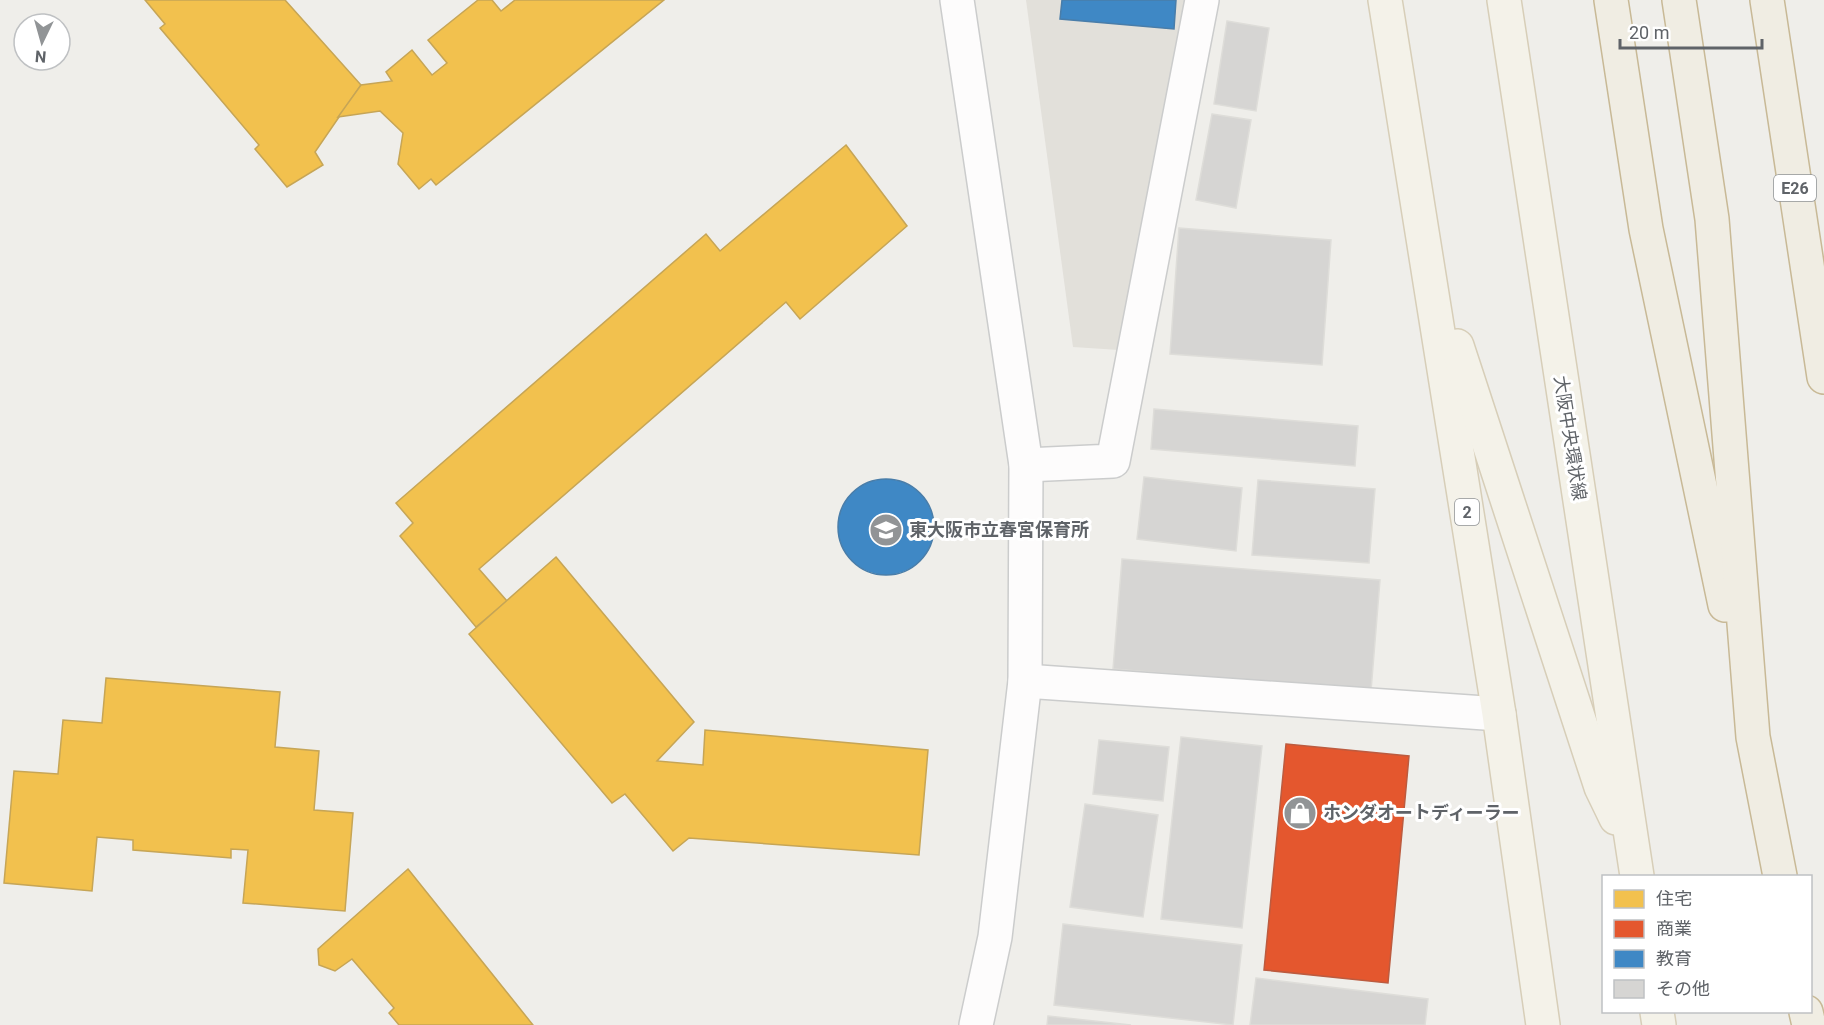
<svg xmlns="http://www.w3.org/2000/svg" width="1824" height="1025" font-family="Roboto,'Noto Sans JP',sans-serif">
	<rect width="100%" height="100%" fill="#efeeea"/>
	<path fill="#e2e0da" d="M1026,0H1185L1119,350L1073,347Z"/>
	<g fill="#f2c14e" stroke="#c6a556" stroke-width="1.5">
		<path d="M145,0H285L361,85L315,152L323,165L287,187L255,149L259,145L160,28L165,24Z"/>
		<path d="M478,0H492L501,11L515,0H664L436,185L431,179L419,189L398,164L403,133L380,111L338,117L361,85L392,81L386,72L412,50L432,75L447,63L428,40Z"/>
		<path d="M846,145L907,226L800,319L786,302L479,569L507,601L476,627L400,536L413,523L396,503L706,234L720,251Z"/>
		<path d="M556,557L694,722L657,761L703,765L705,730L928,750L919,855L689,838L673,851L625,794L612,803L469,634Z"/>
		<path d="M106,678L280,692L275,747L319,751L314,810L353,813L345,911L243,903L248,850L231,849V858L133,850V840L97,837L92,891L4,883L14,771L58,774L63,720L102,723Z"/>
		<path d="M408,869L533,1025H399L389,1013L394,1008L352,959L335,971L319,965L318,949Z"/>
	</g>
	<path fill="#e4572e" stroke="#bc5b3f" stroke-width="1.5" d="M1286,744L1409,756L1388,983L1264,970Z"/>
	<g fill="#3f88c5" stroke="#497da9" stroke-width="1.5">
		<path d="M1062,0H1176L1174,29L1060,19Z"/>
		<circle cx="886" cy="527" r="48"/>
	</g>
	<g fill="#d6d5d3" stroke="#deddd9" stroke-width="1.5">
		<path d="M1227,21L1269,28L1256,111L1214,104Z"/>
		<path d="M1212,114L1251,120L1236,208L1196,200Z"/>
		<path d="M1179,228L1331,240L1322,365L1170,354Z"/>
		<path d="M1154,409L1358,426L1355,466L1151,449Z"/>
		<path d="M1144,477L1242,488L1236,551L1137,539Z"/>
		<path d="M1258,480L1375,489L1369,563L1252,555Z"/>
		<path d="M1122,559L1380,580L1371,691L1113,669Z"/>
		<path d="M1181,737L1262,746L1242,928L1161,919Z"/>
		<path d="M1099,740L1169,747L1163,801L1093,794Z"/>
		<path d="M1085,804L1158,815L1143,917L1070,907Z"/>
		<path d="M1063,924L1242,945L1233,1025L1054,1005Z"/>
		<path d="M1256,978L1428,999L1425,1025H1250Z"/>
		<path d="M1048,1016L1131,1025H1047Z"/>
	</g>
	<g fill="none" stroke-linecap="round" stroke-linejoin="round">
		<defs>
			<g id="minor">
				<path d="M1026,465L1113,461L1202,0"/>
				<path d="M1025,681L1499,714"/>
			</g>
			<path id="tertiary" d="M957,0L1026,465L1025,681L995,937L976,1025"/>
			<g id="primary">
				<path d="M1385,0L1499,714L1543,1025"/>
				<path d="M1504,0L1637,876"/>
				<path d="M1457,346L1601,787L1616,818"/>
				<path d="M1657,1012L1659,1025"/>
			</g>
			<g id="motorway">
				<path d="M1611,0L1646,229L1725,605"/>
				<path d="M1679,0L1712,219L1753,737L1780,876"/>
				<path d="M1767,0L1824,377"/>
				<path d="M1806,1012L1809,1025"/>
			</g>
		</defs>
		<use href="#minor" stroke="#cbcccc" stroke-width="36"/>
		<use href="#tertiary" stroke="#cbcccc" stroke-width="36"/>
		<use href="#primary" stroke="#d7ceb8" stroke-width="36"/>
		<use href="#motorway" stroke="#c8b996" stroke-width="36"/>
		<use href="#minor" stroke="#fdfcfc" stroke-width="33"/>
		<use href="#tertiary" stroke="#fdfcfc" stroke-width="33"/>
		<use href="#primary" stroke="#f4f2e9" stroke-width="33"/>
		<use href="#motorway" stroke="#f0ede3" stroke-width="33"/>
	</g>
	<defs>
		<symbol id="school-disc" viewBox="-11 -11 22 22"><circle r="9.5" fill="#919496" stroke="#fff"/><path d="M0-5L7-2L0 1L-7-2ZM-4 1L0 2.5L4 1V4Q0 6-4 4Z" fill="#fff"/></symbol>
		<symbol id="shop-disc" viewBox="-11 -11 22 22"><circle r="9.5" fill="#919496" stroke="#fff"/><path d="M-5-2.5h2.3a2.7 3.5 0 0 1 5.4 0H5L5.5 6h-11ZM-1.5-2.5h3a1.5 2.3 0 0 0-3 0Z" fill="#fff"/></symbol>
	</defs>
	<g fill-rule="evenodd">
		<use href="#school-disc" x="867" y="511" width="38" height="38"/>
		<use href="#shop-disc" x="1281" y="794" width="38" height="38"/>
	</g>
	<g text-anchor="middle" stroke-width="6" stroke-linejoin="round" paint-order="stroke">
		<g fill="#fff" stroke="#8f9295" stroke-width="1.5">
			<rect x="1774" y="175" width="42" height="26" rx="4.5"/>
			<rect x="1455" y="499" width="24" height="26" rx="4.5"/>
		</g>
		<g font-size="16" font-weight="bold" fill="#5f6368">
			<text x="1795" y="194">E26</text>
			<text x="1467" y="518">2</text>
		</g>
		<g font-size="18" fill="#5f6368" stroke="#fff">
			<text transform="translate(1570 438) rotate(81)" y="6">大阪中央環状線</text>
		</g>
		<g font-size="18" font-weight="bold" fill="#5f6368" stroke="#fff" text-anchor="start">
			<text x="909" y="536">東大阪市立春宮保育所</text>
			<text x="1323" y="819">ホンダオートディーラー</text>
		</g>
	</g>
	<rect x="1602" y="875" width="210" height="138" fill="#ffffff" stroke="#bfc1c3" stroke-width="1.5"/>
	<rect x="1614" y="890" width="30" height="18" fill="#f2c14e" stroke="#bfc1c3" stroke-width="1.5"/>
	<text x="1656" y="905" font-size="18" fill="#5f6368">住宅</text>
	<rect x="1614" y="920" width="30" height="18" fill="#e4572e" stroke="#bfc1c3" stroke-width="1.5"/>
	<text x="1656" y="935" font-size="18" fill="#5f6368">商業</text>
	<rect x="1614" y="950" width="30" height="18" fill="#3f88c5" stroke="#bfc1c3" stroke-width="1.5"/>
	<text x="1656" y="965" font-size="18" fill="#5f6368">教育</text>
	<rect x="1614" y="980" width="30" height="18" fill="#d6d5d3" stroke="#bfc1c3" stroke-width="1.5"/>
	<text x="1656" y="995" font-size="18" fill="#5f6368">その他</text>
	<g transform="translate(42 42) rotate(185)"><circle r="28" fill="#ffffff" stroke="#bfc1c3" stroke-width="1.5"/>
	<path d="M0-4.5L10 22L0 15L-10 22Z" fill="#919496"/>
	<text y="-9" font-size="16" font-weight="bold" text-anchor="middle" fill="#5f6368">N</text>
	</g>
	<path d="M1620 39v9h142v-9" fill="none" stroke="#5f6368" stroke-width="3"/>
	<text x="1629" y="39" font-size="18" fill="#5f6368" stroke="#ffffff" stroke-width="4.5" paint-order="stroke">20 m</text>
</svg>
